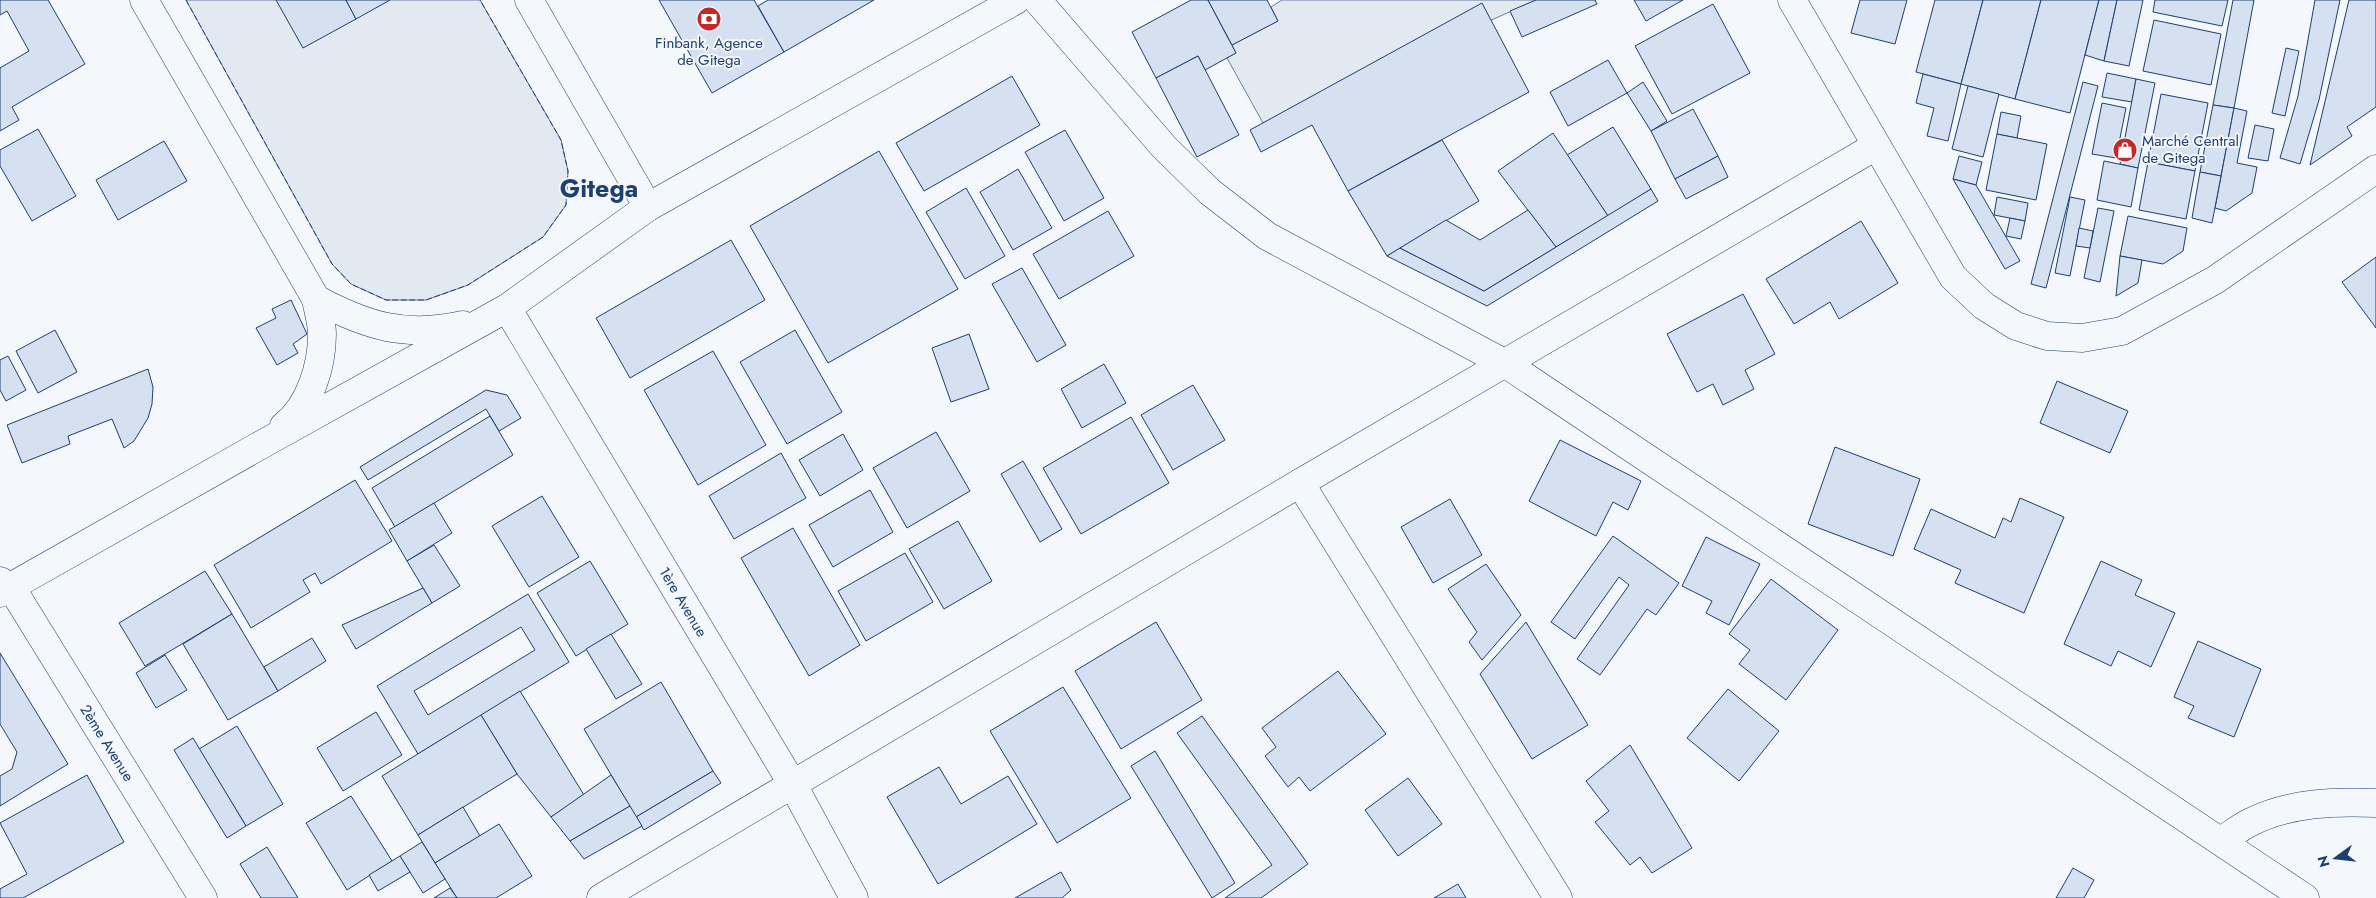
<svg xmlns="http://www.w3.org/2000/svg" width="2376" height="898" font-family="Jost,sans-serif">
	<rect width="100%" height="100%" fill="#f4f7fb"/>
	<g fill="#e3e9f0" stroke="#687fa3">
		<path d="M186,0H480L561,140L568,171L566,205L543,237L468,285L426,300H386L351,284L332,264Z"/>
		<path d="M1282,0H1536L1263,123L1227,58L1236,53L1232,45L1278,21L1271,7Z"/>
	</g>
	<g fill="#d5e0f0" stroke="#1d3f73" fill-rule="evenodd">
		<path d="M0,0H48L85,64L12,107L19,120L0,131V68L29,51L7,11L0,15Z"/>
		<path d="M276,0H346L356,19L303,48Z"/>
		<path d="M346,0H390L356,19Z"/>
		<path d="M659,0H754L784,52L712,93Z"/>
		<path d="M768,0H874L784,52L758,6Z"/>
		<path d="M1191,0H1208L1236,53L1205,70L1198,56L1156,78L1132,32Z"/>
		<path d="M1208,0H1267L1278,21L1232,45Z"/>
		<path d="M1536,0H1595L1597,4L1522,37L1510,11Z"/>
		<path d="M1634,0H1683L1646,21Z"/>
		<path d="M1860,0H1907L1895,44L1851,33Z"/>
		<path d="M1935,0H1983L1961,84L1916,72Z"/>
		<path d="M1983,0H2041L2015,99L1961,84Z"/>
		<path d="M2041,0H2099L2070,113L2015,99Z"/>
		<path d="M2099,0H2117L2104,61L2085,55Z"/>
		<path d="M2117,0H2143L2129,66L2104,61Z"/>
		<path d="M2155,0H2228L2222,26L2153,12Z"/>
		<path d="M2233,0H2254L2234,108L2213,105Z"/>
		<path d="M2315,0H2340L2319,100L2300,164L2280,158L2298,96Z"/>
		<path d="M2349,0H2376V107L2347,127L2352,136L2310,165Z"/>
		<path d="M1482,3L1529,92L1348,191L1312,125L1261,152L1250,130Z"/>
		<path d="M1713,4L1750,73L1672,114L1635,46Z"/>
		<path d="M2154,20L2221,34L2211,85L2143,71Z"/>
		<path d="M2286,48L2299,51L2285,116L2272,113Z"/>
		<path d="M1198,56L1239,135L1197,157L1156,78Z"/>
		<path d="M1608,60L1627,93L1568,126L1550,92Z"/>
		<path d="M2107,73L2136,79L2132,102L2102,97Z"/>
		<path d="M1923,74L1961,84L1948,141L1927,136L1934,108L1916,103Z"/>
		<path d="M1012,76L1040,125L924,191L896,143Z"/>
		<path d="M2136,79L2155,83L2138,168L2120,164Z"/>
		<path d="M1643,82L1667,121L1651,131L1627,93Z"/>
		<path d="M2083,82L2098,86L2046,288L2031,284Z"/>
		<path d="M1968,86L1999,94L1983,157L1952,149Z"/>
		<path d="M2161,94L2208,103L2195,171L2148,162Z"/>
		<path d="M2102,103L2126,108L2116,158L2092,154Z"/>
		<path d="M2213,105L2234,108L2221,176L2200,172Z"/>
		<path d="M2234,108L2247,111L2237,163L2257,167L2252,193L2226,211L2215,208Z"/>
		<path d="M1693,109L1718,156L1675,179L1651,131Z"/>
		<path d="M2001,112L2021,116L2017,138L1997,134Z"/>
		<path d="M2255,125L2274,129L2268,161L2248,158Z"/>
		<path d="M1613,127L1651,189L1608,216L1567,155Z"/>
		<path d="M38,129L76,196L32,221L0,166V150Z"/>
		<path d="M1065,130L1104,198L1064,221L1025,152Z"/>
		<path d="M1553,133L1608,216L1556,247L1498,171Z"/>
		<path d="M1997,134L2047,144L2036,200L1986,190Z"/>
		<path d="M1442,140L1479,201L1387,256L1348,191Z"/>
		<path d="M164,141L187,181L118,220L96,180Z"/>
		<path d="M879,151L958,289L828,363L750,226Z"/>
		<path d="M1718,156L1728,177L1686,199L1675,179Z"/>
		<path d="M1959,156L1982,162L1976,185L1953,179Z"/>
		<path d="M2104,161L2138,168L2131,207L2097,200Z"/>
		<path d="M2148,162L2195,171L2186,219L2139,210Z"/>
		<path d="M1018,169L1052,228L1013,250L980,192Z"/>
		<path d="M2200,172L2221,176L2212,223L2192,218Z"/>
		<path d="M1953,179L1976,185L2020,261L2005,269Z"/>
		<path d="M966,188L1005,256L965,279L926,212Z"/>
		<path d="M1651,189L1658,201L1487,306L1387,256L1400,248L1484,291Z"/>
		<path d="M1997,197L2028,203L2025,221L1994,215Z"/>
		<path d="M2070,197L2085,200L2070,276L2055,273Z"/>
		<path d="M2098,208L2114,211L2100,282L2084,278Z"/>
		<path d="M1528,210L1556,247L1484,291L1400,248L1446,220L1480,240Z"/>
		<path d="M1108,211L1134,256L1059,299L1033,254Z"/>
		<path d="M2128,216L2187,228L2183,251L2163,264L2120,256Z"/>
		<path d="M2010,218L2025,221L2021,239L2006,236Z"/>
		<path d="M1861,221L1898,283L1839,319L1830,302L1794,324L1766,279Z"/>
		<path d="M2079,228L2093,231L2090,248L2076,246Z"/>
		<path d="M731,240L765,300L630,378L596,318Z"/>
		<path d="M2120,256L2142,260L2138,283L2116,296Z"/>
		<path d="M2376,257V328L2342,282Z"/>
		<path d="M1022,268L1066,345L1037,362L992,284Z"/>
		<path d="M1743,294L1775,354L1745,370L1754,389L1723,405L1713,384L1697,392L1667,334Z"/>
		<path d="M291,300L307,334L293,344L298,353L277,365L256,328L276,318L272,309Z"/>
		<path d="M55,330L77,372L38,393L16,351Z"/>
		<path d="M795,330L842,412L787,444L740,362Z"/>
		<path d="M969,334L989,389L951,402L932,348Z"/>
		<path d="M713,351L766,445L698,485L644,390Z"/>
		<path d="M8,356L26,390L6,401L0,390V360Z"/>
		<path d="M1104,364L1126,403L1082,428L1061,389Z"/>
		<path d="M148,369L153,387L152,404L148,418L134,441L124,448L112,419L68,436L70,444L22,463L7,425Z"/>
		<path d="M2057,381L2128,411L2110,453L2040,423Z"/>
		<path d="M1193,385L1225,440L1173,470L1141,415Z"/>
		<path d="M486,390L507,395L521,418L499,431L486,409L368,480L360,467Z"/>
		<path d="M490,416L513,455L395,527L372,488Z"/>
		<path d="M1131,417L1169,483L1081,534L1043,468Z"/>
		<path d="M936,432L970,491L907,528L873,468Z"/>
		<path d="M843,434L863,470L820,496L799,460Z"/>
		<path d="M1560,440L1641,481L1628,510L1613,502L1596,536L1529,501Z"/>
		<path d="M1835,447L1920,479L1893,556L1808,524Z"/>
		<path d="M781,453L806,498L734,539L709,496Z"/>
		<path d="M1023,461L1062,529L1040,542L1001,474Z"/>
		<path d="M355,480L392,541L321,584L315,573L303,580L310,592L251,628L214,565Z"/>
		<path d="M870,490L893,532L833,567L809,525Z"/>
		<path d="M542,496L579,557L529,587L492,526Z"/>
		<path d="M2020,498L2064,517L2024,613L1955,583L1961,570L1914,549L1931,509L1995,538L2003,518L2011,522Z"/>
		<path d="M1450,499L1482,555L1433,583L1401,527Z"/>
		<path d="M434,503L452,533L407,561L389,530Z"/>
		<path d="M958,521L992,581L944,609L909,549Z"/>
		<path d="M793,528L860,645L809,676L741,558Z"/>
		<path d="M1613,536L1679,583L1656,615L1647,609L1600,675L1577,659L1629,585L1619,577L1575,639L1551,622Z"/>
		<path d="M1706,537L1760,564L1729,625L1706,613L1712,601L1682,586Z"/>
		<path d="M434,545L460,586L432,603L407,561Z"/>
		<path d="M905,553L933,602L866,641L838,591Z"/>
		<path d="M590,561L628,624L576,656L537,593Z"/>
		<path d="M2101,561L2142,580L2135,595L2175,613L2151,667L2118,651L2111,666L2064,644Z"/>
		<path d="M1486,564L1521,615L1482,660L1469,642L1477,632L1448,589Z"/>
		<path d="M205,571L232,614L145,666L119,623Z"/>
		<path d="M1771,579L1838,630L1786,700L1739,664L1750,650L1729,634Z"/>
		<path d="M423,588L432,603L356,649L342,625Z"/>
		<path d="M528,594L569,662L418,754L377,686ZM521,627L535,650L428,715L414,691Z"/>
		<path d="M232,614L278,691L228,720L183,644Z"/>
		<path d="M1156,622L1202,700L1121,749L1075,671Z"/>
		<path d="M1526,622L1588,725L1532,759L1480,674Z"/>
		<path d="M611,634L642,684L616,699L586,649Z"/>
		<path d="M312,638L326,661L278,691L264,667Z"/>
		<path d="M2198,641L2261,669L2234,737L2188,718L2194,706L2174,697Z"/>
		<path d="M0,653L68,764L0,806V776L12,769L17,752L0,724Z"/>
		<path d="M165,655L187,690L156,708L136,673Z"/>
		<path d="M1338,671L1386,734L1310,791L1299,777L1288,787L1265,756L1276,747L1262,728Z"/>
		<path d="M661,682L713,771L636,817L584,729Z"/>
		<path d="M1063,687L1131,798L1057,843L990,731Z"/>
		<path d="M1728,689L1779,731L1739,781L1687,738Z"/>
		<path d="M520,691L584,795L551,817L517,774L481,715Z"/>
		<path d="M376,712L402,755L343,791L317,748Z"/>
		<path d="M481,715L517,774L418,835L382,776Z"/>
		<path d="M1202,716L1308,864L1261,898H1225L1272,865L1177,733Z"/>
		<path d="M237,726L283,804L246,826L199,749Z"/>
		<path d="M193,738L246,826L227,838L174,750Z"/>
		<path d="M1630,745L1692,848L1652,873L1640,857L1630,865L1595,822L1609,811L1586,781Z"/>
		<path d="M1155,751L1235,883L1212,898L1131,766Z"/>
		<path d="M939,767L961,804L1008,776L1037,824L938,884L887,797Z"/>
		<path d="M713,771L721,783L644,830L636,817Z"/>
		<path d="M87,775L124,842L23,898H0V889L27,874L0,823Z"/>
		<path d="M611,775L630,806L570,841L551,817Z"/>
		<path d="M1408,778L1442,824L1398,856L1365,810Z"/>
		<path d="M351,796L392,861L347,890L306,823Z"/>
		<path d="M630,806L642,826L584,859L570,841Z"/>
		<path d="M463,807L480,836L435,863L418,835Z"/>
		<path d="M499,824L532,876L496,898H457L435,863Z"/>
		<path d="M422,842L445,879L423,893L400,856Z"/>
		<path d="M267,847L298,898H261L240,864Z"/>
		<path d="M400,856L410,872L378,891L369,875Z"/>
		<path d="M2073,868L2094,880L2084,898H2056Z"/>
		<path d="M1061,872L1071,890L1062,898H1015Z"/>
		<path d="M1458,884L1466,898H1434Z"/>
		<path d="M450,888L457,898H434Z"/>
	</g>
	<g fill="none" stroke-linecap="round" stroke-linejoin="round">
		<defs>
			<g id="street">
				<path d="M529,0L648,207"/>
				<path d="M1037,0L1164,147L1210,192L1267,236L1506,364L2305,898"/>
				<path d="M1792,0L1953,277L1984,306L2016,326L2047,336L2082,338L2122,331L2215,280L2376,169"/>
				<path d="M1300,483L1558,898"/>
				<path d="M0,581L11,587L203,898"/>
				<path d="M2221,841C2231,835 2240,827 2251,822C2289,803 2334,801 2376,803"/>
				<path d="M601,898L1300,483L1876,146"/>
			</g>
			<path id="secondary" d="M507,308L793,785L854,898"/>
			<g id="primary">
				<path d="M144,0L316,299C367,326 405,338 463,325"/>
				<path d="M284,426C310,406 322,366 322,334C322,323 318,310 316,299"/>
				<path d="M0,593L259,446L507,308L648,207L1016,0"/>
			</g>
		</defs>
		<use href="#street" stroke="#1d3f73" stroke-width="29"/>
		<use href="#secondary" stroke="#1d3f73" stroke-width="29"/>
		<use href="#primary" stroke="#1d3f73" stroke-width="29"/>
		<use href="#street" stroke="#f4f7fb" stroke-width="28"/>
		<use href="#secondary" stroke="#f4f7fb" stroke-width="28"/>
		<use href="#primary" stroke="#f4f7fb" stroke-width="28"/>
		<path stroke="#1d3f73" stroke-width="1" stroke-dasharray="6 2.5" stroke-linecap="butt" d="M186,0L332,264L351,284L386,300H426L468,285L543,237L566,205L568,171L561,140L480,0"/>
	</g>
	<defs>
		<symbol id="bank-disc" viewBox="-11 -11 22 22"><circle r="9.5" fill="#c62828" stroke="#f4f7fb"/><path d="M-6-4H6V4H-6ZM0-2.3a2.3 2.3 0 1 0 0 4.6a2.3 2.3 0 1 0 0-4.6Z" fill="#fff"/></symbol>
		<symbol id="shop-disc" viewBox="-11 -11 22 22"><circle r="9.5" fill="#c62828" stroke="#f4f7fb"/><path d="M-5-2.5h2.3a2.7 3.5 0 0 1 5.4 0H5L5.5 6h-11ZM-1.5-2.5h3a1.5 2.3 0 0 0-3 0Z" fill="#fff"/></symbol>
	</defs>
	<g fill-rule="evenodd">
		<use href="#bank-disc" x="695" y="5" width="28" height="28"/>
		<use href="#shop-disc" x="2111" y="136" width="28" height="28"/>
	</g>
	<g text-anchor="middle" stroke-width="4" stroke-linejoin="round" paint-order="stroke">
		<g font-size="15" fill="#1d3f73" stroke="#f4f7fb">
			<text x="709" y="48">Finbank, Agence<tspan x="709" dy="17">de Gitega</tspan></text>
			<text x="2142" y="146" text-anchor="start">Marché Central<tspan x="2142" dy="17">de Gitega</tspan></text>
		</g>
		<g font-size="15" fill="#1d3f73" stroke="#f4f7fb">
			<text transform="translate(683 602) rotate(59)" y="5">1ère Avenue</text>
			<text transform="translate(107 743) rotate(58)" y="5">2ème Avenue</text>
		</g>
		<g font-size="25" font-weight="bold" fill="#1d3f73" stroke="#f4f7fb">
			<text x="599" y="197">Gitega</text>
		</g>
	</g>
	<g transform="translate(2336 858) rotate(255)" stroke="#f4f7fb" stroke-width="4" paint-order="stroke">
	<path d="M0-4L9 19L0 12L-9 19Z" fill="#1d3f73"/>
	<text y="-8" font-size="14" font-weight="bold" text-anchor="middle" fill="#1d3f73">N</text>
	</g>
</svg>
